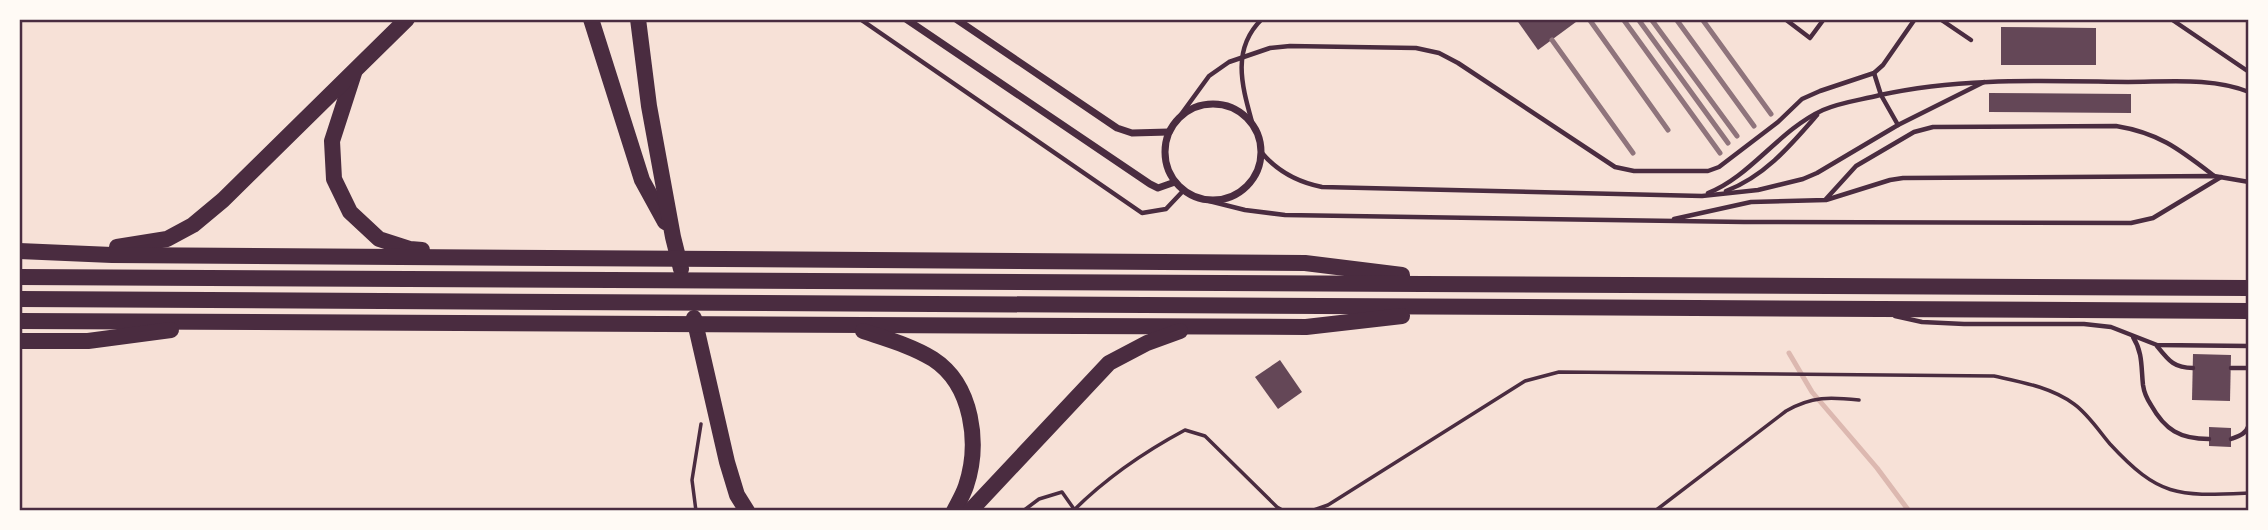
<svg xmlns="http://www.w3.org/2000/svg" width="2268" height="530" font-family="'Golos Text',sans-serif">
	<rect width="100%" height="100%" fill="#f7e1d7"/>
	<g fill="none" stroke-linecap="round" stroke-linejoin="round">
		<path stroke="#dcb8b0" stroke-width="5" d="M1789,353L1812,392L1877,468L1909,511"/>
	</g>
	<g fill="#644757">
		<path d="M1516,19H1580L1538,50Z"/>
		<path d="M2001,27L2096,28V65H2001Z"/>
		<path d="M1989,93L2131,94V113L1989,112Z"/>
		<path d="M2193,354L2231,355L2230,401L2192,400Z"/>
		<path d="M1280,360L1302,392L1278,409L1255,377Z"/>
		<path d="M2209,427L2231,428V447L2209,446Z"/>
	</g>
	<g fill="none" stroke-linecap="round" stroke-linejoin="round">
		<g stroke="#4a2c40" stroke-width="3.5">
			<path d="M696,511L692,480L701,424"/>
			<path d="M1023,511L1039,499L1062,492L1074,509"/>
			<path d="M1073,511C1106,478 1144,452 1185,430L1205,436L1277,507L1284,511"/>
			<path d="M1311,511L1328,505L1525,381L1559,372L1994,376C2021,382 2051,387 2074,404C2088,414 2099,431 2110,444C2160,498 2178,496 2249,493"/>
			<path d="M1655,511L1786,411C1812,396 1830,397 1859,400"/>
		</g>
		<g stroke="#4a2c40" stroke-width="4.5">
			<path d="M860,19L1142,213L1166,209L1183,191"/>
			<path d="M1785,19L1810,38L1824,19"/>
			<path d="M1940,19L1971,40"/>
			<path d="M2171,19L2249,72"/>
			<path d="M1874,73L1881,95L1898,125"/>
			<path d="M1177,120L1209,76L1229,62L1270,48L1290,46L1416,48L1439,53L1458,63L1615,167L1634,171H1708L1719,167L1778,122L1802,99L1820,91L1874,73L1883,65L1915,19"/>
			<path d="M1252,122C1242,86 1231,49 1262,19"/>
			<path d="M1262,153C1278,172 1297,182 1322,187L1702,196L1758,190L1803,179L1817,173L1898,125L1984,82"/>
			<path d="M1726,191C1765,176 1790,146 1817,115"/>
			<path d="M1708,193C1750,177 1779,130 1823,110C1841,102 1861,100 1880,95C1961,77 2045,81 2128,82C2167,82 2212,77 2249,92"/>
			<path d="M1826,199L1856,166L1914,132L1933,127L2116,126C2159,133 2179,149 2213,175"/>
			<path d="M1209,201L1245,210L1285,215L1744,222L2131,223L2153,218L2221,177"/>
			<path d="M1674,219L1751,202L1826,200L1890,180L1903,178L2214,176L2249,182"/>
			<path d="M1895,316L1922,322L1964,324H2084L2111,327L2157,345L2249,346"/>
			<path d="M2133,337C2143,353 2141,367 2143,385C2144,392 2147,399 2151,405C2165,430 2180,439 2209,439"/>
			<path d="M2157,346C2169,361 2174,368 2193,368"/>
			<path d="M2231,368H2249"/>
			<path d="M2231,439C2239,436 2246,434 2249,425"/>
		</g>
		<g stroke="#4a2c40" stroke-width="7">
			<path d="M906,19L1150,184L1158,188L1175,182"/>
			<path d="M956,19L1117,128L1132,133L1169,132"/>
			<circle cx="1213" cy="152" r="48"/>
		</g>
		<g stroke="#4a2c40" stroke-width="16">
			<path d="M591,19L642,180L665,222"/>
			<path d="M638,19L649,106L673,237L681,269"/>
			<path d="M354,73L332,141L334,179L350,212L379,239L410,249L422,250"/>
			<path d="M117,247L167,239L193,225L223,200L407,19"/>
			<path d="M19,251L112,255L1305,263L1402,275"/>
			<path d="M19,277L2249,288"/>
			<path d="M19,299L2249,311"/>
			<path d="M694,318L727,462L737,495L747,511"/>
			<path d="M19,321L1306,327L1402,316"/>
			<path d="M863,331C887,339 912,346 933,359C973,385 980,444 966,486C963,495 958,503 954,511"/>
			<path d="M19,341H88L171,330"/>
			<path d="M970,511L1109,363L1147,343L1180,331"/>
		</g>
		<g stroke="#8f747c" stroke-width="5">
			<path d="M1589,19L1668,130"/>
			<path d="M1623,19L1720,153"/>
			<path d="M1638,19L1728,143"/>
			<path d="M1651,19L1737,136"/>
			<path d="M1676,19L1754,126"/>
			<path d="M1702,19L1771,114"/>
			<path d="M1552,40L1633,153"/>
		</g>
	</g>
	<rect width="2268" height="530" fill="none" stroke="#fffaf5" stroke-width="42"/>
	<rect x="21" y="21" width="2226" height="488" fill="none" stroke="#4a2c40" stroke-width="2.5"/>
</svg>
